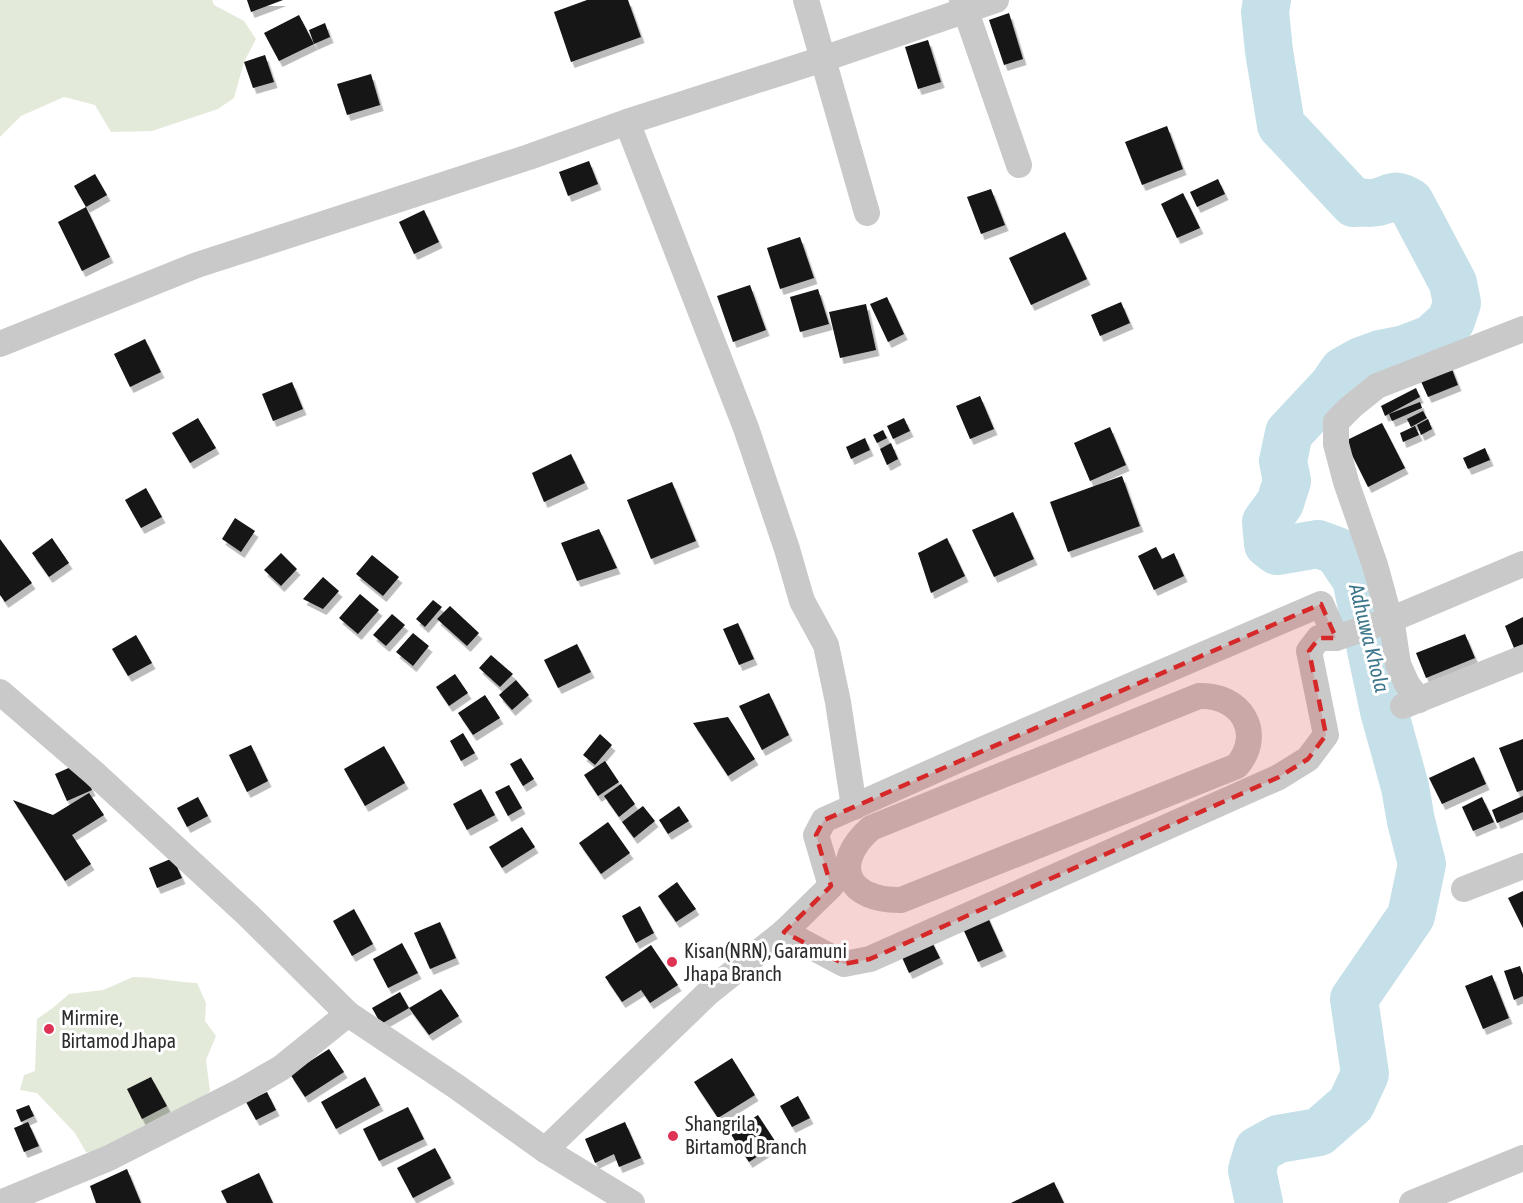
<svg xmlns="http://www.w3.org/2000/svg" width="1523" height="1203" font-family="'Asap Condensed',sans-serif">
	<defs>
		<filter id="shadow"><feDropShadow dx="3.5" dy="6" stdDeviation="0" flood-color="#0004"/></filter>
	</defs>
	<rect width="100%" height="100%" fill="#fff"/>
	<g fill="#e4eada">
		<path d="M0,0H212L214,5L244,21L256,39L244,62L234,98L218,109L152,131L111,132L95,105L64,97L21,116L0,137Z"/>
		<path d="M133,977C155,977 175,982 197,983L206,1003L205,1021L216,1036L206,1060L210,1091L193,1107L109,1158L86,1152L75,1133L37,1093L20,1090L24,1075L35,1071L37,1019L54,1007L69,994L103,990Z"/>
	</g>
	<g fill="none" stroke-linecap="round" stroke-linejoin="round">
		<path stroke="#c6e0e9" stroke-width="48" d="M1259,1203L1252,1170L1258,1150L1278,1139L1319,1132L1351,1104L1365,1074L1354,999L1411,916L1422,864L1411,821L1405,787L1384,711L1356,579L1337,551L1318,544L1277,551L1268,544L1266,522L1280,503L1287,481L1283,461L1289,433L1332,387L1343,371L1361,361L1380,354L1405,349L1431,339L1451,321L1457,303L1453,283L1410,202C1394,192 1394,198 1378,202C1371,204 1361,202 1354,203L1281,125L1269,51L1265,12L1267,0"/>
	</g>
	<g fill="#131313" filter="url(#shadow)">
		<path d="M247,0H283L251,12Z"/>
		<path d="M587,0H628L641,37L571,62L554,12Z"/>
		<path d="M1009,13L1023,59L1004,65L989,20Z"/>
		<path d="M299,15L314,44L279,61L264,33Z"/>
		<path d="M325,23L330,37L314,44L309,30Z"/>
		<path d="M928,40L941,82L918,89L905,47Z"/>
		<path d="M265,55L274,82L253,88L244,62Z"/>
		<path d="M371,74L380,105L347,115L337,84Z"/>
		<path d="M1167,126L1183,169L1142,185L1125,142Z"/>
		<path d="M589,161L598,184L568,196L559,172Z"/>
		<path d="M95,174L107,195L86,207L74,186Z"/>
		<path d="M1218,179L1225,194L1197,207L1190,192Z"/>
		<path d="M991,189L1005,225L981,234L967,197Z"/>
		<path d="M1183,193L1200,228L1177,238L1161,204Z"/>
		<path d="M86,207L110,257L82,271L58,222Z"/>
		<path d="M424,210L439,242L414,254L399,222Z"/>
		<path d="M1065,232L1087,279L1031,305L1009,258Z"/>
		<path d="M800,237L814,278L780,289L767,248Z"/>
		<path d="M750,285L766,330L733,342L717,296Z"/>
		<path d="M818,289L829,324L800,332L790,297Z"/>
		<path d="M887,297L904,334L888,342L870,304Z"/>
		<path d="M1121,302L1130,323L1100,336L1091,315Z"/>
		<path d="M866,304L876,350L840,358L829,312Z"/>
		<path d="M145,339L161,372L130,387L114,354Z"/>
		<path d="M1450,364L1458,385L1428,397L1419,377Z"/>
		<path d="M292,382L303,409L273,421L262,394Z"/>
		<path d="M1416,388L1420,397L1385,416L1381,406Z"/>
		<path d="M980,396L994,429L970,439L956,406Z"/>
		<path d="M1420,402L1422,408L1392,421L1389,414Z"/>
		<path d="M1423,411L1427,418L1411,427L1407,419Z"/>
		<path d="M198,418L216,448L190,463L172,433Z"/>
		<path d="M904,418L910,431L893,439L887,426Z"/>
		<path d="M1428,419L1432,429L1421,435L1417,425Z"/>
		<path d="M1382,423L1405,468L1368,487L1345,441Z"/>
		<path d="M1415,426L1419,435L1403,442L1400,433Z"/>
		<path d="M1110,427L1126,465L1090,481L1074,443Z"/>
		<path d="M883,430L887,438L877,443L873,435Z"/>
		<path d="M865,438L870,450L851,459L846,447Z"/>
		<path d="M891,443L898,459L887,465L880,449Z"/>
		<path d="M1485,448L1490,460L1468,469L1463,458Z"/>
		<path d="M571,454L585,483L544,502L532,473Z"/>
		<path d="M1122,476L1140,526L1068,552L1050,502Z"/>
		<path d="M672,482L696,541L651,559L627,500Z"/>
		<path d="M146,488L162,517L141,528L125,500Z"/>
		<path d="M1013,512L1034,559L994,577L972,530Z"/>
		<path d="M235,518L255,531L241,552L222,539Z"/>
		<path d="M599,529L617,568L577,581L561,543Z"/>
		<path d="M52,538L69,563L49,577L32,553Z"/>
		<path d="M947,538L965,576L931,593L918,553Z"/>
		<path d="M0,539L32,583L5,602L0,595Z"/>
		<path d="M1156,547L1162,559L1174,553L1184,576L1154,590L1138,556Z"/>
		<path d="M281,553L297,569L281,586L264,570Z"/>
		<path d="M372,555L399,577L383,596L356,574Z"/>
		<path d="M323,577L339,591L323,609L303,599Z"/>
		<path d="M360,594L379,610L358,634L339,618Z"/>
		<path d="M433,600L442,607L425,627L416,619Z"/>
		<path d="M450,606L479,633L467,646L437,619Z"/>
		<path d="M392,614L405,625L386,646L373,635Z"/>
		<path d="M1523,617V644L1514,648L1505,626Z"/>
		<path d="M738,623L754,659L739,665L723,629Z"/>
		<path d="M413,633L429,646L413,666L396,652Z"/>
		<path d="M1465,634L1475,658L1426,678L1416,653Z"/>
		<path d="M136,635L152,663L128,676L112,649Z"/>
		<path d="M577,644L591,672L558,688L544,660Z"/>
		<path d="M491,655L513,674L500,687L479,668Z"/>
		<path d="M455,674L468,693L449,706L436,687Z"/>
		<path d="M516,680L529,695L512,710L499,695Z"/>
		<path d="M769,693L789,735L762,750L739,706Z"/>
		<path d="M485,695L500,718L473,735L458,713Z"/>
		<path d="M728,717L755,759L728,776L693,723Z"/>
		<path d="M463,733L475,753L461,761L450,741Z"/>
		<path d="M600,734L612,745L595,765L583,755Z"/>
		<path d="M1523,739V790L1517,792L1499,748Z"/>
		<path d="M251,745L268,781L247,792L229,755Z"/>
		<path d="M384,746L405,783L365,806L344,769Z"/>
		<path d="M1474,757L1486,784L1442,804L1429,778Z"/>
		<path d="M521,758L534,779L523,786L510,764Z"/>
		<path d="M605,761L619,782L598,796L584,775Z"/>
		<path d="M80,763L92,790L67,801L55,774Z"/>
		<path d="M621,784L635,804L619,817L604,796Z"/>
		<path d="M509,785L522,808L508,816L495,792Z"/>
		<path d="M481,789L495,815L467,830L453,804Z"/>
		<path d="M89,793L104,815L72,835L91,864L65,881L13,800L53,815Z"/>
		<path d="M1523,796V812L1497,823L1492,810Z"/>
		<path d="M198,797L208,816L187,827L177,808Z"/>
		<path d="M1482,797L1494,822L1473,831L1462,807Z"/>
		<path d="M643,806L655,821L634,838L622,822Z"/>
		<path d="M679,806L689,821L668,834L659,820Z"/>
		<path d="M608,822L630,853L601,874L579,843Z"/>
		<path d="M522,827L535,847L502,868L489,847Z"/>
		<path d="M173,858L182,878L157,888L149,868Z"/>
		<path d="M677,882L696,909L676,922L658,896Z"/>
		<path d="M1523,891V928L1508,898Z"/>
		<path d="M640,906L654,933L636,943L622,916Z"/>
		<path d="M354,909L373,944L352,956L333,921Z"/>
		<path d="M985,911L1003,951L978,962L960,922Z"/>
		<path d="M440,922L456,958L430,969L414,933Z"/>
		<path d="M930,938L940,958L909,973L900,953Z"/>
		<path d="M402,943L418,973L388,988L373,959Z"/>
		<path d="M651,945L678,985L650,1003L641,990L622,1002L605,977Z"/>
		<path d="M1520,966L1523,975V996L1514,1000L1504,971Z"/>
		<path d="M1492,975L1509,1018L1483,1029L1465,986Z"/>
		<path d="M441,989L459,1016L429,1035L409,1008Z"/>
		<path d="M400,992L409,1008L381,1024L372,1008Z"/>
		<path d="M329,1049L344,1072L305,1097L290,1074Z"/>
		<path d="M732,1058L755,1095L718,1118L694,1082Z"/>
		<path d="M151,1077L167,1106L142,1119L127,1089Z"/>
		<path d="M365,1077L380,1105L336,1129L321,1102Z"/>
		<path d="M267,1092L276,1110L256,1120L246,1102Z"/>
		<path d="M798,1096L810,1118L792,1127L780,1106Z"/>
		<path d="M29,1105L34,1116L21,1122L16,1110Z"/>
		<path d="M408,1107L424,1139L379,1161L363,1129Z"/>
		<path d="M758,1115L777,1144L749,1162L730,1133Z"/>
		<path d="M28,1122L39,1146L24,1152L14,1128Z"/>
		<path d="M625,1122L641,1158L619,1167L614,1154L595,1163L585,1139Z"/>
		<path d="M435,1148L451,1178L413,1198L397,1168Z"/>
		<path d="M127,1169L141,1203H96L90,1186Z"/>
		<path d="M259,1173L273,1203H227L221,1191Z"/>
		<path d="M1054,1182L1064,1203H1011Z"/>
	</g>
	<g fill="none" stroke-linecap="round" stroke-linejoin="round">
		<g stroke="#c9c9c9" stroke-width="26">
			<path d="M806,0L867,213"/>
			<path d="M962,0L1019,165"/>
			<path d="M627,122L746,428L787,549L802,601L826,645L838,702L854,807"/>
			<path d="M0,344L197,265L529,157L627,122L823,59L996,0"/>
			<path d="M0,692L94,773L249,916L348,1014L457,1087L545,1150L632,1203"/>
			<path d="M1199,696C1240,694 1265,732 1237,766L901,900C848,901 829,865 871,828Z"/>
			<path d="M1419,700L1407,684L1398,664L1393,631L1375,565L1346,482L1336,444V422L1351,407L1377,386L1523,329"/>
			<path d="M1403,706L1523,658"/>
			<path d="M1464,889L1523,866"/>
			<path d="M784,932L844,964L870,959L1279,777L1308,759L1326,735L1309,651L1319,638H1336"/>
			<path d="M545,1150L709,992L784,932L831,886L816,835L824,820L974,753L1321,604L1336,638L1390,620L1523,564"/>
			<path d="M0,1203L109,1158L243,1090L281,1068L348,1014"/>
			<path d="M1412,1203L1523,1158"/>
		</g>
	</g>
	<path fill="#d62828" fill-opacity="0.2" stroke="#d62828" stroke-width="4.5" stroke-dasharray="12 8" stroke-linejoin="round" d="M1321,604L1336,638H1319L1309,651L1326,735L1308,759L1279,777L870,959L844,964L784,932L831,886L816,835L824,820Z"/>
	<g fill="#de3355" stroke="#fff" stroke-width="2">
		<circle cx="672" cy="962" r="6"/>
		<circle cx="49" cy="1029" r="6"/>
		<circle cx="673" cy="1136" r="6"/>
	</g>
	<g text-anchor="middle" stroke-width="6" stroke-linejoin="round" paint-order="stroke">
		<g font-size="20" fill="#2c2c2c" stroke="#fff" text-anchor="start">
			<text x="684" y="958">Kisan(NRN), Garamuni<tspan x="684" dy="23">Jhapa Branch</tspan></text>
			<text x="61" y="1025">Mirmire,<tspan x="61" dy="23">Birtamod Jhapa</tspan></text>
			<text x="685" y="1131">Shangrila,<tspan x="685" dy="23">Birtamod Branch</tspan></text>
		</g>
		<g font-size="21" font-style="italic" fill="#3e778b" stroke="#fff">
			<text transform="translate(1369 638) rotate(76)" y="7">Adhuwa Khola</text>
		</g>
	</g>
</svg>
